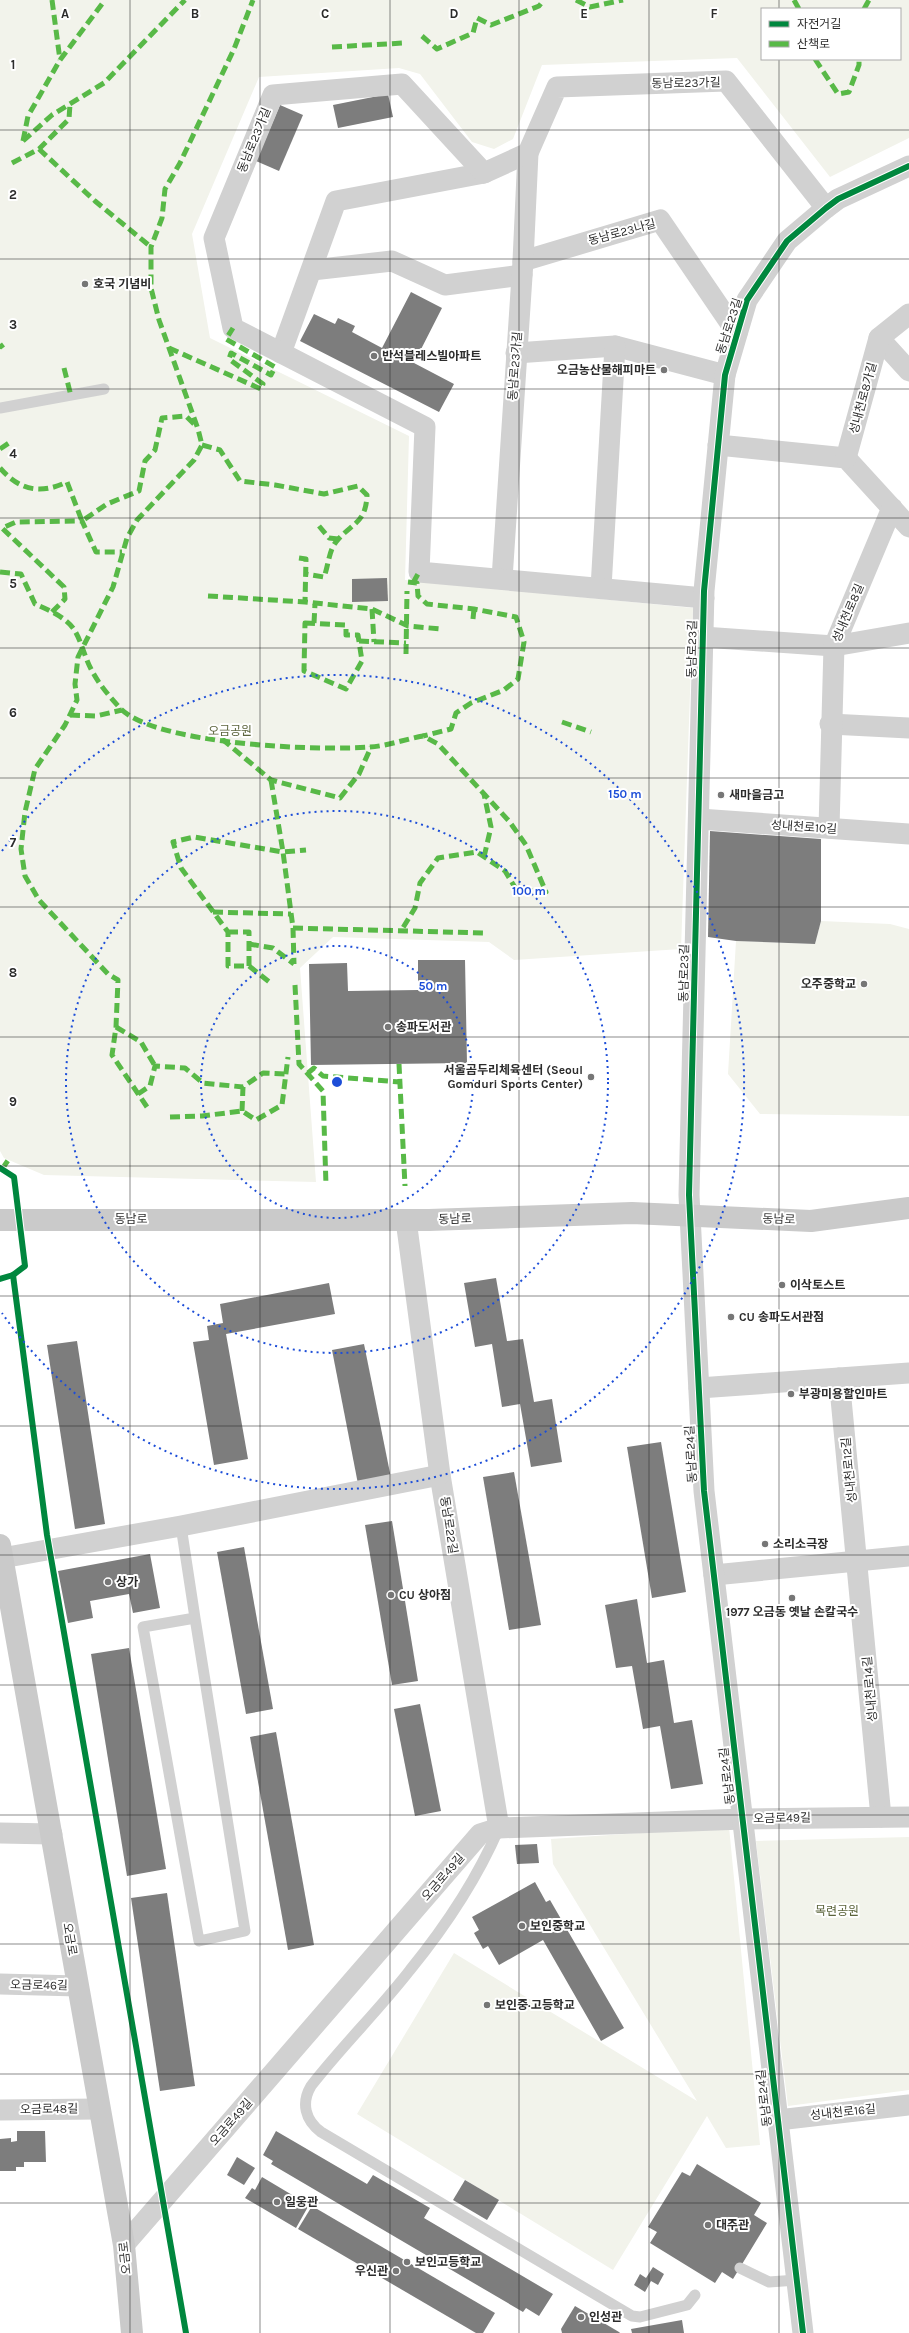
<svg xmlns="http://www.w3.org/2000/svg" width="909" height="2333" font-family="Karla,'Noto Sans KR',sans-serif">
	<rect width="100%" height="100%" fill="#fff"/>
	<g fill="#f2f3eb" fill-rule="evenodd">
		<path d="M0,0H909V138L830,177L737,58L542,65L513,139L494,149L472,142L420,74L399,68L259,77L192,234L210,338L409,436L405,580L693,608L681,949L514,960L489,942L333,937L300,968L316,1182L44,1175L4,1158L0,1151ZM762,9H900V59H762Z"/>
		<path d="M821,921L890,924L909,929V1116L760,1114L728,1074L736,941L815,944Z"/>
		<path d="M729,1827L760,2145L726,2148L707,2116L613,2270L357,2114L454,1953L697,2101L553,1864L551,1839Z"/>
		<path d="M909,1837V2090L788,2106L756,1841Z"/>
	</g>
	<g fill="#7d7d7d">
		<path d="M388,94L393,117L338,128L333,105Z"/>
		<path d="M280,105L303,115L279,171L256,161Z"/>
		<path d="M411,292L442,308L414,363L454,384L439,412L300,341L314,314L335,324L338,318L355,326L352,332L382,348Z"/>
		<path d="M387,578L388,601L352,602V579Z"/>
		<path d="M710,831L821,839V921L815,944L736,941L708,937Z"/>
		<path d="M418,960H465L467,1063L311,1065L309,964L347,963L348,991L418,990Z"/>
		<path d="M496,1278L507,1341L523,1339L534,1402L552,1399L562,1462L531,1467L520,1404L502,1407L492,1344L475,1347L464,1283Z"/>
		<path d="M329,1283L335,1314L226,1334L248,1459L214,1465L193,1342L209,1340L207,1326L223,1323L220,1304Z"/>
		<path d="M77,1341L105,1524L75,1529L47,1345Z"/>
		<path d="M364,1344L391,1478L358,1484L332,1350Z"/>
		<path d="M661,1442L686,1592L652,1598L627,1447Z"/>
		<path d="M514,1472L541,1625L509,1630L483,1477Z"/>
		<path d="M392,1521L418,1681L392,1685L365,1525Z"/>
		<path d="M244,1547L273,1709L246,1714L217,1552Z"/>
		<path d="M150,1554L160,1608L133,1613L129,1594L90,1601L93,1618L68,1623L58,1571Z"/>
		<path d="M637,1599L647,1663L664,1660L674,1723L692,1720L703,1784L671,1789L660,1726L643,1729L632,1666L616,1668L605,1605Z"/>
		<path d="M129,1648L166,1869L127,1876L91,1654Z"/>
		<path d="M420,1704L441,1811L415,1816L394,1709Z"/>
		<path d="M276,1732L314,1945L288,1950L250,1737Z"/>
		<path d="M537,1844L539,1863L517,1864L515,1845Z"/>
		<path d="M535,1882L546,1902L550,1900L624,2028L601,2041L543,1940L499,1965L488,1946L483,1949L474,1933L479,1930L472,1917Z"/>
		<path d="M167,1893L195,2086L160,2091L131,1898Z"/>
		<path d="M17,2131H45L46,2162H24V2167H16V2171H0V2139L11,2138V2142L17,2141Z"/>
		<path d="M276,2131L367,2184L373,2175L430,2208L424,2218L553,2294L539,2316L526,2308L523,2312L271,2164L273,2161L263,2155Z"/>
		<path d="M237,2157L255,2168L244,2185L227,2175Z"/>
		<path d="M697,2164L761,2203L754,2215L767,2223L733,2279L722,2272L715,2283L650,2243L657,2232L648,2227L682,2172L690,2176Z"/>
		<path d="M262,2177L309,2205L296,2228L245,2198L252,2188L255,2190Z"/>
		<path d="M465,2180L499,2200L487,2220L453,2200Z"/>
		<path d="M312,2206L495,2313L483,2333H476L298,2229Z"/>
		<path d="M653,2267L664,2274L658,2285L651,2281L645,2292L634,2285L640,2274L646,2278Z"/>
		<path d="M575,2306L619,2332L620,2333H562L561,2329Z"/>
		<path d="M682,2320L684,2333H632L631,2329Z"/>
	</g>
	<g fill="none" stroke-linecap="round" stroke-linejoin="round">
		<g stroke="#d1d1d1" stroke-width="11">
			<path d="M0,408L104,389"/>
			<path d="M181,1526L195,1618L143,1627L199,1941L245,1931L195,1618"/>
			<path d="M499,1828C477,1879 445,1927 410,1970C379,2010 342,2046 311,2086C301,2103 305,2120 321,2132L632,2316L640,2317L687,2305L695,2295"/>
			<path d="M740,2268L769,2282L797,2280"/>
		</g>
		<g stroke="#d1d1d1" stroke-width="21">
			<path d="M523,261L660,220L737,333"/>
			<path d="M312,270L392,261L445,285L522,275"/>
			<path d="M879,338L909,371"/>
			<path d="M281,353L336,201L484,173"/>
			<path d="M516,353L615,346L725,375"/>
			<path d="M718,445L846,458L909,527"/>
			<path d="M846,458L879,338L909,314"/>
			<path d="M502,579L523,261L528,153"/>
			<path d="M601,588L615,346"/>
			<path d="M704,598L419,572L425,427L233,328L214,238L273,95L402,84L484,173L528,153L557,87L726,81L826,208"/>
			<path d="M703,637L834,646L909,633"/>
			<path d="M830,724L909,728"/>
			<path d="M699,819L909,834"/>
			<path d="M829,828L834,646L892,508"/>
			<path d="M406,1220L440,1475L499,1828"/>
			<path d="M839,1378L881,1817"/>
			<path d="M699,1388L909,1373"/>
			<path d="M2,1558L181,1526L440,1475"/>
			<path d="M714,1575L909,1556"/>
			<path d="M0,1833L52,1834"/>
			<path d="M0,1984L78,1986"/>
			<path d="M0,2110L98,2109"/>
			<path d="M778,2120L909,2105"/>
			<path d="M124,2245L480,1834L499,1828L743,1819L909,1817"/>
			<path d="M803,2333L704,1491L689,1195L704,591L725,375L747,300L787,241L826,208L838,199L909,166"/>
		</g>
		<g stroke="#cacaca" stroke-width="22">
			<path d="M0,1220H429L632,1213L811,1221L909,1208"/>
			<path d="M0,1545L124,2245L132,2333"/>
		</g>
		<g stroke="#58b947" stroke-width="5" stroke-dasharray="10 5" stroke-linecap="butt">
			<path d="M52,0L60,60"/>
			<path d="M576,0L590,7L623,0"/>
			<path d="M794,0L799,9"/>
			<path d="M864,9L869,0"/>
			<path d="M422,36L437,49L473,33L477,18L491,25L539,6L544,0"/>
			<path d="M332,47L404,43"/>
			<path d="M815,59L838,94L849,92L859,65V59"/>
			<path d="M23,141L52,115L104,83L185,0"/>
			<path d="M23,141L28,116L60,60L105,0"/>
			<path d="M39,149L95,201L151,247"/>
			<path d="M12,163L39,149L69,119L70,104"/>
			<path d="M0,344L3,348"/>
			<path d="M169,348L261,389L263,384L229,359L231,353L271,375L275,367L226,339L233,328"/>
			<path d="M64,368L71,396"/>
			<path d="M202,445L220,450L240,481L275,485L324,494L358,486L367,495C366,524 351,523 336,542C329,550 328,567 324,577L306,574"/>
			<path d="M0,449L12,441"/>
			<path d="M0,468C19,490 40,495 67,482L82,521L107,504L139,491L145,461L155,450L162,418L186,416L197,427"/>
			<path d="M319,526L329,538L339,539"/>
			<path d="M299,558L306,559L305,602"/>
			<path d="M0,572L21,574L35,604C47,609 65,617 73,628C81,639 84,656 91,669C98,683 109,696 120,708C155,745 318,751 370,747C387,746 406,739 423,736L438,744L509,821L526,845L546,892L516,889L505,871L477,852L438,858L420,883L415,908L401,931"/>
			<path d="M408,582L417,583L418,596L427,604L474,609L516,617L524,642L518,679L504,690L471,703L456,713L451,729L423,736"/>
			<path d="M413,583L419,572"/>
			<path d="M208,596L305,602L372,609L408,626L441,629"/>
			<path d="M372,609L374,642"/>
			<path d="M52,612L65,599L64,587L2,528L16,522L82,521L96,552H122"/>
			<path d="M473,619L474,609"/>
			<path d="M305,623L346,625V635H358L362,661L346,689L304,671Z"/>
			<path d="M314,623L315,604"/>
			<path d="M359,641L406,643"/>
			<path d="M406,654L407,591"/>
			<path d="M70,715L96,716L122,710"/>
			<path d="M562,722L591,732"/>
			<path d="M222,739L271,780L340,798L359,774L371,747"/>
			<path d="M271,780L283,852L306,850"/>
			<path d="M484,857L491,827L484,794"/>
			<path d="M213,912L291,914"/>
			<path d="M293,928L485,933"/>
			<path d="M228,932H249V966H228V932L181,868L173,842L194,837L283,852L293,928L294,964"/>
			<path d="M249,944L273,948L294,964"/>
			<path d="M249,966L272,984"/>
			<path d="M295,985L299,1064L323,1091L326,1185"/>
			<path d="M116,1027L141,1042L155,1066"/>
			<path d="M399,1064L405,1186"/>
			<path d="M308,1073L314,1068L323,1076L400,1082"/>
			<path d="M138,1094L150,1086L155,1066L185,1068L203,1083L243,1087"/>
			<path d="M147,1107L112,1055L116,1027L118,980L108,974L39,900L25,876L21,849L25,812L35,769L65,725L77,700L75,684L78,657L113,587L127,538L137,520L194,460L202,445L198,429L159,320L151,288V247L162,218L165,189L180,163L234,49L253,0"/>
			<path d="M242,1111L243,1087L263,1073L285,1074"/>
			<path d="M170,1117L202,1116L242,1111L256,1120L282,1105L288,1057"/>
			<path d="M2,1169L9,1159"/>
		</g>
		<defs>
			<g id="cycleway">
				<path d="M0,1168L14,1177L25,1266L13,1275L0,1279"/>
				<path d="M13,1275L47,1535L186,2333"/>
				<path d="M803,2333L704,1491L689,1195L704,591L725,375L747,300L787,241L826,208L838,199L909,166"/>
			</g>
		</defs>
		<use href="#cycleway" stroke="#fff" stroke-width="8"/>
		<use href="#cycleway" stroke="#00873e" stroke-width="6"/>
	</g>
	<path fill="none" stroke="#2c2c2c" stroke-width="1" stroke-opacity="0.55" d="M130,0V2333M260,0V2333M390,0V2333M519,0V2333M649,0V2333M779,0V9M779,59V2333M0,130H909M0,259H909M0,389H909M0,518H909M0,648H909M0,778H909M0,907H909M0,1037H909M0,1166H909M0,1296H909M0,1426H909M0,1555H909M0,1685H909M0,1815H909M0,1944H909M0,2074H909M0,2203H909"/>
	<g fill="none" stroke="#1d4ed8" stroke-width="2" stroke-dasharray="2 4">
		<circle cx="337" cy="1082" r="136"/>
		<circle cx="337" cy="1082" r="271"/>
		<path d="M2 851A407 407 0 1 1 2 1313"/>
	</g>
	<g fill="#767676" stroke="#fff" stroke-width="1.5">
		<circle cx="85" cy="284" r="4"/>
		<circle cx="374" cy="356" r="4"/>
		<circle cx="664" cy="370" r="4"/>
		<circle cx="721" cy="795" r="4"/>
		<circle cx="864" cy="984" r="4"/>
		<circle cx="388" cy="1027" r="4"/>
		<circle cx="591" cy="1077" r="4"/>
		<circle cx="782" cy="1285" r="4"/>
		<circle cx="731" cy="1317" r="4"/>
		<circle cx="791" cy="1394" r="4"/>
		<circle cx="765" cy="1544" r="4"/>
		<circle cx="108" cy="1582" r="4"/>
		<circle cx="391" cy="1595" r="4"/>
		<circle cx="792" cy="1598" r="4"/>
		<circle cx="522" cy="1926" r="4"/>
		<circle cx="487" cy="2005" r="4"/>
		<circle cx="277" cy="2202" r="4"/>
		<circle cx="708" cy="2225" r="4"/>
		<circle cx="407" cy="2262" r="4"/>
		<circle cx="396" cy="2271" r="4"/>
		<circle cx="581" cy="2317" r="4"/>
	</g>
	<g text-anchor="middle" stroke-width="4" stroke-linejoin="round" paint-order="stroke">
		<g font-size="12" fill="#2c2c2c" stroke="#fff">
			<text transform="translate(686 83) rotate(-1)" y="4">동남로23가길</text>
			<text transform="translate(254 140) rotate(-68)" y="4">동남로23가길</text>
			<text transform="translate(622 232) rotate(-15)" y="4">동남로23나길</text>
			<text transform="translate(729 326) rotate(-72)" y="4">동남로23길</text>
			<text transform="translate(515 366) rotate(-86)" y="4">동남로23가길</text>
			<text transform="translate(863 398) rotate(-75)" y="4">성내천로8가길</text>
			<text transform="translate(848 613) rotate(-67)" y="4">성내천로8길</text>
			<text transform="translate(692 649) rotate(-89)" y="4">동남로23길</text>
			<text transform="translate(804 827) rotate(4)" y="4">성내천로10길</text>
			<text transform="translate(684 973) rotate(-89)" y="4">동남로23길</text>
			<text x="131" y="1223">동남로</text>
			<text transform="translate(455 1219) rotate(-2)" y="4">동남로</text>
			<text transform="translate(779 1219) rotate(2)" y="4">동남로</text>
			<text transform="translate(691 1454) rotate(-93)" y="4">동남로24길</text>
			<text transform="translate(849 1470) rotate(-96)" y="4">성내천로12길</text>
			<text transform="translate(449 1525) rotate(81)" y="4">동남로22길</text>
			<text transform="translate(870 1689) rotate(-95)" y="4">성내천로14길</text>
			<text transform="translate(727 1776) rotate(-97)" y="4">동남로24길</text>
			<text transform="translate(782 1818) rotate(-1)" y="4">오금로49길</text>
			<text transform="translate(443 1877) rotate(-49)" y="4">오금로49길</text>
			<text transform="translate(70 1939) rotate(80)" y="4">오금로</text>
			<text transform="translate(39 1985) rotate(1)" y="4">오금로46길</text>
			<text transform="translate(764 2098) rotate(-97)" y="4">동남로24길</text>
			<text transform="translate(49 2109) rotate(-1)" y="4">오금로48길</text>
			<text transform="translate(843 2112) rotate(-6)" y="4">성내천로16길</text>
			<text transform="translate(231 2122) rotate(-49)" y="4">오금로49길</text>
			<text transform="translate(125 2258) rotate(-96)" y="4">오금로</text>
		</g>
		<g font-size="12" font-weight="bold" fill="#2c2c2c" stroke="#fff" text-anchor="start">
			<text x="93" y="288">호국 기념비</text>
			<text x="382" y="360">반석블레스빌아파트</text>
			<text x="656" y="374" text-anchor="end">오금농산물해피마트</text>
			<text x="729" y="799">새마을금고</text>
			<text x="856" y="988" text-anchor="end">오주중학교</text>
			<text x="396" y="1031">송파도서관</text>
			<text x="583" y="1074" text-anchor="end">서울곰두리체육센터 (Seoul<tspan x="583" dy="14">Gomduri Sports Center)</tspan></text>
			<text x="790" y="1289">이삭토스트</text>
			<text x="739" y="1321">CU 송파도서관점</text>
			<text x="799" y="1398">부광미용할인마트</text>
			<text x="773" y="1548">소리소극장</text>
			<text x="116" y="1586">상가</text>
			<text x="399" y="1599">CU 상아점</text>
			<text x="792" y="1616" text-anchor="middle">1977 오금동 옛날 손칼국수</text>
			<text x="530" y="1930">보인중학교</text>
			<text x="495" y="2009">보인중·고등학교</text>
			<text x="285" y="2206">일웅관</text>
			<text x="716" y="2229">대주관</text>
			<text x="415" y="2266">보인고등학교</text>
			<text x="388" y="2275" text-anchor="end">우신관</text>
			<text x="589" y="2321">인성관</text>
		</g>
		<g font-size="12" fill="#5c643c" stroke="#fff">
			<text x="230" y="735">오금공원</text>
			<text x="837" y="1915">목련공원</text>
		</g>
	</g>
	<g font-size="13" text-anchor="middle" font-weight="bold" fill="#2c2c2c" stroke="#fff" stroke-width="4" stroke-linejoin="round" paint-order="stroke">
		<text x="65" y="18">A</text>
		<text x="195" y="18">B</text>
		<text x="325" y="18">C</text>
		<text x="454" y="18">D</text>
		<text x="584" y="18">E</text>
		<text x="714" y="18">F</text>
		<text x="13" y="69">1</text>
		<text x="13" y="199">2</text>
		<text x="13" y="329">3</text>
		<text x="13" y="458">4</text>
		<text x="13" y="588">5</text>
		<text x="13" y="717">6</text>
		<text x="13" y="847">7</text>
		<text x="13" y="977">8</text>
		<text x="13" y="1106">9</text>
	</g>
	<circle cx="337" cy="1082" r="6" fill="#1d4ed8" stroke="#fff" stroke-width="2"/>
	<g font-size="12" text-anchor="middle" font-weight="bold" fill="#1d4ed8" stroke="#fff" stroke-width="4" stroke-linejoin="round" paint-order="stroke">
		<text x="625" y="798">150 m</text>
		<text x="529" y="895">100 m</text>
		<text x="433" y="990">50 m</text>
	</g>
	<rect x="761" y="8" width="140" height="52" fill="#ffffff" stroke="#ababab"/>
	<rect x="769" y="21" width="20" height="6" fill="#00873e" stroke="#ababab"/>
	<text x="797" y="28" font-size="12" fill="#2c2c2c">자전거길</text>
	<rect x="769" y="41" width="20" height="6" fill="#58b947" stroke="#ababab"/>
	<text x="797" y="48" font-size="12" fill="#2c2c2c">산책로</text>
</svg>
